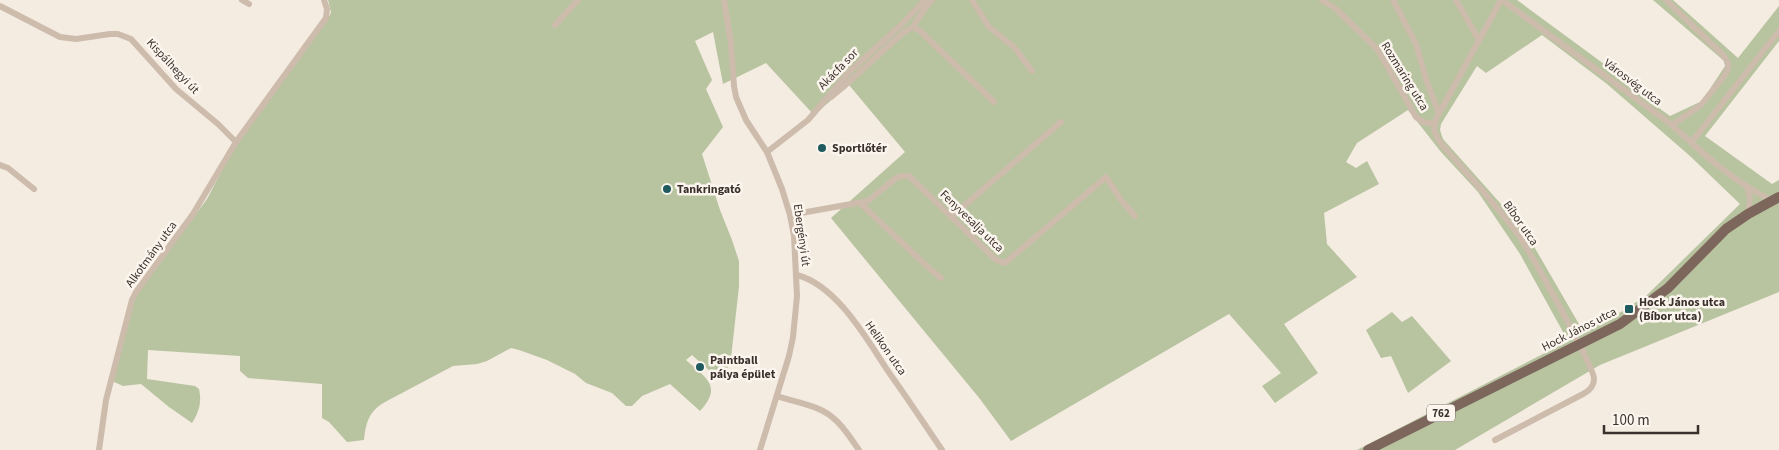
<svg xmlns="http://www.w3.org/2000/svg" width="1779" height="450" font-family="'Source Sans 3',sans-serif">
	<rect width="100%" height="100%" fill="#f4ebe1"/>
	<g fill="#b8c4a0" fill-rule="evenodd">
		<path d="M328,0H1517L1619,75L1617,78L1670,116L1702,101L1725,66L1724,61L1653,0H1673L1738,58L1779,6V41L1705,136L1772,184L1779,180V292L1600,365L1455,450H1357L1568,341L1520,254L1478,192L1441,152L1408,110L1357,143L1346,162L1356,168L1367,161L1379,184L1324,213L1327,244L1357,277L1284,324L1318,373L1275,403L1262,386L1281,373L1229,314L1011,441L980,399L831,218L905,152L849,85L814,115L766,63L723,84L713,32L695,41L712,80L706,89L723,127L702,154L720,210L732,240L739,261V286L731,358L727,369L722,367V354L720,355V366L713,374L692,355L686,360C706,378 723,386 700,411L670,384L642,396L632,406H626L612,393L586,383L575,374L547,360L519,350L511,348L487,361L477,364L453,366L385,402C369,411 366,422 364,440L347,442L329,422L322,418V384L248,378L240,371V356L148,350L147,379L195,386L199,389C202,402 199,412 192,423L169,407L141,384L123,386L112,381L135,297L207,199L233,149L330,15L331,12ZM1542,35L1607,84L1690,156L1740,204L1647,295L1621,312L1583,331L1525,231L1443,139L1440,130L1441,124L1477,66L1486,73Z"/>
		<path d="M1392,312L1402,322L1412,316L1451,361L1408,393L1391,356L1381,358L1366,330Z"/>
	</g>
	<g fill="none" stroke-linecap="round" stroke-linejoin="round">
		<g stroke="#cdbbac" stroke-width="6">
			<path d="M242,0L249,4"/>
			<path d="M724,0L731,43L734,86L736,97L746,120L767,152L782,189L790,215L794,236L797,296L793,337L789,356L760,450"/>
			<path d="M972,0L989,27L1014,47L1032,71"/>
			<path d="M1322,0L1336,9L1378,50L1416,117L1423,122L1434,124"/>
			<path d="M1393,0L1416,44L1427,82L1439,113"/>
			<path d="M1456,0L1479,40"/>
			<path d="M1502,0L1672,125C1702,153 1734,182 1771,200"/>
			<path d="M1666,0L1722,54C1729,62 1730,66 1725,75L1701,105L1672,125"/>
			<path d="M0,6L60,37L76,39L110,34H118L131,39L176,89L218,124L236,142"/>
			<path d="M555,25L578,0"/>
			<path d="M913,27L920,31L994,102"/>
			<path d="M826,99L831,97L842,88L904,32L913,27L921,14L932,0"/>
			<path d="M1691,143L1779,31"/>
			<path d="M767,152L808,120L849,72L901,25L925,0"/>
			<path d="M0,165L8,168L34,189"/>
			<path d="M1747,187L1750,198L1748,214"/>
			<path d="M861,204L930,269L941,278"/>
			<path d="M790,215L868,201L896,178L901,176H909L995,259L999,261L1005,263L1106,177L1121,200L1135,216"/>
			<path d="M951,217L1061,122"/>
			<path d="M797,275C838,286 867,340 890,374C908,399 925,425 942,450"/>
			<path d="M777,396C794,402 818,405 832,417C843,425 851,439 859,450"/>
			<path d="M1495,440L1583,394C1589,391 1594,386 1594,379C1595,368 1530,252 1520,237C1495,203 1466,173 1439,141L1434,130L1436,119L1501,0"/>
			<path d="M99,450L106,400L132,300L136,292L193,214L236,142L326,18L327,9L324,0"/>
		</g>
		<path stroke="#7d675c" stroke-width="10" d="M1368,450L1620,324L1668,288L1726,229L1748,214L1779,197"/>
	</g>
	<g fill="#1f5a5e" stroke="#fbf5ee" stroke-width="2">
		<circle cx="822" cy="148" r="5"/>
		<circle cx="667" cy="189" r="5"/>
		<rect x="1624" y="304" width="10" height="10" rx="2.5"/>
		<circle cx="700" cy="367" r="5"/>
	</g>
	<g text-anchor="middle" stroke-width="5" stroke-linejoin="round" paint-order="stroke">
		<rect fill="#fbf5ee" stroke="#756b66" stroke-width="1" x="1427" y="404.5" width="28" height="17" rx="4"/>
		<g font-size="11" font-weight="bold" fill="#3b302b">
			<text x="1441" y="417">762</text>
		</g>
		<g font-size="12" fill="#3b302b" stroke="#fbf5ee">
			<text transform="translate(173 66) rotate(47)" y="4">Kispálhegyi út</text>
			<text transform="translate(838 69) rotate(-46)" y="4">Akácfa sor</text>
			<text transform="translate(1405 76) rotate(58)" y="4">Rozmaring utca</text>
			<text transform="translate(1633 82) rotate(37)" y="4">Városvég utca</text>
			<text transform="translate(972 221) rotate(44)" y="4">Fenyvesalja utca</text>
			<text transform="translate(1521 223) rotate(55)" y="4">Bíbor utca</text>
			<text transform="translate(802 235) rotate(82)" y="4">Ebergényi út</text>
			<text transform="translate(151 254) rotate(-54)" y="4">Alkotmány utca</text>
			<text transform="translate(1579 329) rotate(-27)" y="4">Hock János utca</text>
			<text transform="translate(886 348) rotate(55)" y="4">Helikon utca</text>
		</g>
		<g font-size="12" font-weight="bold" fill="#3b302b" stroke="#fbf5ee" text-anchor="start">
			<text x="832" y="152">Sportlőtér</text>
			<text x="677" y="193">Tankringató</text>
			<text x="1639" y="306">Hock János utca<tspan x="1639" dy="14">(Bíbor utca)</tspan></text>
			<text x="710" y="364">Paintball<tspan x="710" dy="14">pálya épület</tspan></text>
		</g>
	</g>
	<path d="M1604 425v8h94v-8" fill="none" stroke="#3b302b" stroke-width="2.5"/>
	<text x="1612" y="425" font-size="15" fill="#3b302b" stroke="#fbf5ee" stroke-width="4" paint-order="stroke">100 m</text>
</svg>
